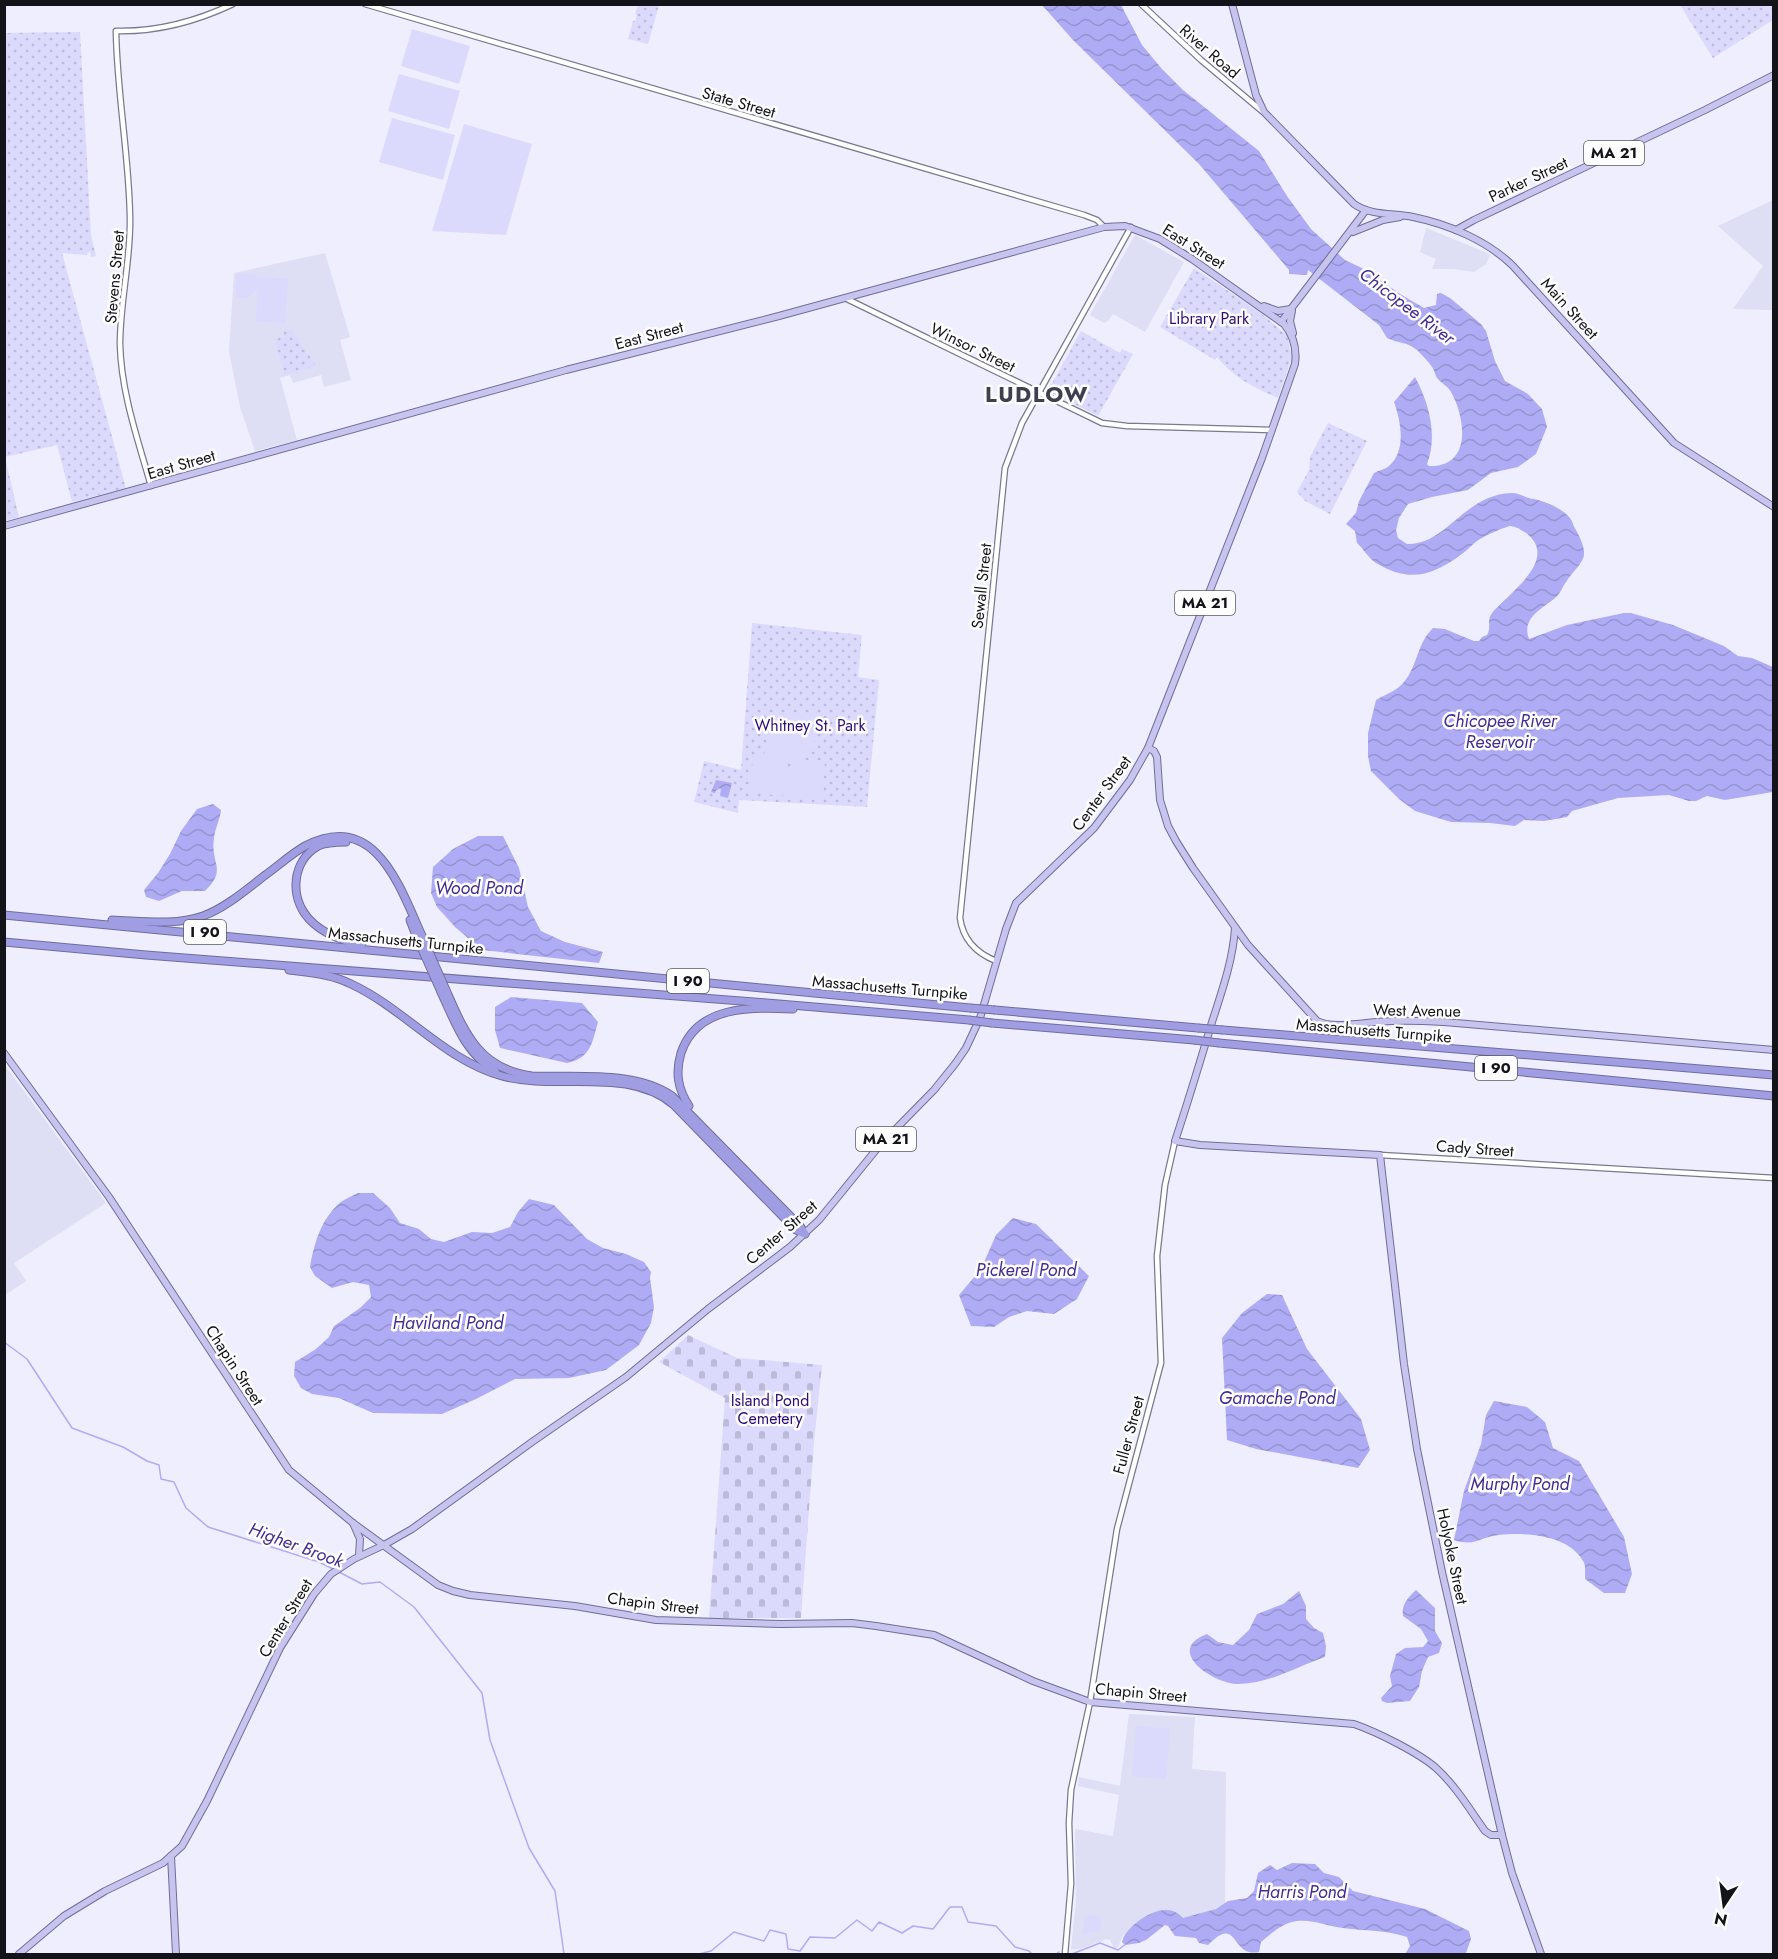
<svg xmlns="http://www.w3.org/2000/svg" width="1778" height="1959" font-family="Jost,sans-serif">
	<defs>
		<pattern id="grass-dots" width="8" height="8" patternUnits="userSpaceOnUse" patternTransform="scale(1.5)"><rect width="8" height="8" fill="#dbdafd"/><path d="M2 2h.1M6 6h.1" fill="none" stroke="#bbbad8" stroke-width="1.8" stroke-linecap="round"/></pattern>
		<pattern id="cemetery-stones" width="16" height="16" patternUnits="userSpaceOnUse" patternTransform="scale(1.5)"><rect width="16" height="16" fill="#dbdafd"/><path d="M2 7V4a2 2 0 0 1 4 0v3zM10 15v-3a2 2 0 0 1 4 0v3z" fill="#bbbad8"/></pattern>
		<pattern id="water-waves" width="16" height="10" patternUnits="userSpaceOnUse" patternTransform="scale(1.5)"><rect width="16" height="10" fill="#afacf5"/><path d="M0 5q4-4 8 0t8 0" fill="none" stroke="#9693d1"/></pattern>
	</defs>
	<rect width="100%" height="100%" fill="#eef"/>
	<g fill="#dedef4">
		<path d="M1773,200V310L1733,309L1763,266L1718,226Z"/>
		<path d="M1426,228L1487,253L1490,255L1486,264L1474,272L1453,269H1432L1436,259L1420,252Z"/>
		<path d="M1135,235L1184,262L1145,332L1113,314L1108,321L1104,323L1090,315Z"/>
		<path d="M325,253L350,337L340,340L351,380L324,387L321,375L293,383L290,375L280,378L297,440L255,451L240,407L229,352L234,273Z"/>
		<path d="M4,1064L106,1203L14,1263L26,1281L5,1295Z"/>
		<path d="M1129,1714L1195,1717L1192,1769L1226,1772L1225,1904L1187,1922L1176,1914L1123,1935L1118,1947L1114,1948L1110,1940L1106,1939L1081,1949H1071L1076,1902L1075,1829L1113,1836L1119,1795L1078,1786L1079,1777L1120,1786Z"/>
	</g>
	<g fill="url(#grass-dots)">
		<path d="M638,5H659L648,44L628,39L633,21H635L637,15L635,14Z"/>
		<path d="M1680,5H1773V20L1713,58Z"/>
		<path d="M80,32L91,235L96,256L91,257L90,251L86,255L62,253L126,488L72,502L57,445L5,457L19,517L5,521V33Z"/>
		<path d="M1194,268L1258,311L1287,335L1292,357L1278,398C1253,387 1234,378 1217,357L1215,360L1160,327Z"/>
		<path d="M292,329L316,366L287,374L284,373L275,339L284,337V331Z"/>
		<path d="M1081,331L1120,353L1122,349L1133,354L1098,416L1048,391Z"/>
		<path d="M1328,423L1367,441L1330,514L1305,501L1297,492L1309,470L1310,457Z"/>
		<path d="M752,623L862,635L858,677L879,680L867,807L739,800L738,813L694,802L704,761L741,770Z"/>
	</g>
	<path fill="url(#cemetery-stones)" d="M688,1335L737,1358L822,1365L814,1442L801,1618H709L725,1398L659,1362Z"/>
	<g fill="#dbdafd">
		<path d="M412,29L470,46L459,84L401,66Z"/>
		<path d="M399,74L460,91L449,129L388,111Z"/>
		<path d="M392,118L455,135L443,180L379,162Z"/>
		<path d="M464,124L532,144L506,235L432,231Z"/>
		<path d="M241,273L255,275L258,281V277L288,279L285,323L256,321L258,288L248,298H236V275Z"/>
		<path d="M770,712L819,716C815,746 814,753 785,765L788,774L792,766L809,760L825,762L821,799L750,793L753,756H764Z"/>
		<path d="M1136,1726L1170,1729L1166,1779L1132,1776Z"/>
		<path d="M1095,1915L1100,1917L1101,1928L1099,1931L1083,1934L1085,1916Z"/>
	</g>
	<g fill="url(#water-waves)">
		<path d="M1042,5H1121L1142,45L1162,69L1183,90L1259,151L1287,196L1311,229L1345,260L1366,270L1400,294L1424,308L1436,305L1437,294L1441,293L1450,298L1481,324L1486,331L1495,361L1505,381L1528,394L1542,409L1547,427L1536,454L1518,467L1491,473L1468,490L1432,497L1408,504L1399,518L1396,530L1398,538L1407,544C1447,545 1464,494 1512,493C1519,493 1526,498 1534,499C1546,502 1562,508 1570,518C1573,522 1573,526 1576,530C1592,560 1582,559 1566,582C1563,586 1560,594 1556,597C1543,609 1521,617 1529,639L1567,625L1624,613H1631L1673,625L1724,646L1738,656L1752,658L1773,667V792L1725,800L1707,796L1696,801H1689L1669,795L1618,798L1572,811L1567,817L1544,821L1524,820L1515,826L1490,823L1451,822L1415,811L1399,799L1371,771L1368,756V733L1376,700C1386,694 1397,691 1404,682C1418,665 1417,643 1433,628L1445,629L1474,641H1479L1482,637L1487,635C1492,627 1486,621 1492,613C1505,597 1552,565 1533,540C1528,533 1518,527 1510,526C1500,529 1489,534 1480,539C1473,543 1468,550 1462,554C1432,576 1409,583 1376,563C1368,558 1364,549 1357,543L1355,531L1346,524L1356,513L1359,501L1374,473C1379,470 1383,470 1388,467C1407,451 1401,422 1394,402L1415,377C1429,403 1438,436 1427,464L1429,466C1472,467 1466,419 1451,392C1448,386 1442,384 1438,379C1435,376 1435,371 1432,367C1428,361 1422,355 1417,350C1406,341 1399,344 1387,338L1379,325L1308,270L1307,275L1289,274V270L1199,164L1073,40Z"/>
		<path d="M716,780L732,783L728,798L720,796L721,789L717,788L715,793L711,792Z"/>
		<path d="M213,804L221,810C220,820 215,828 214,838C210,864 228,869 205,891H182L159,901L146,897L144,890L158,873L170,854L181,831L197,809Z"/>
		<path d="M478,836H503L519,868L528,907L541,931L565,942L603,952L599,963L482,950L455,927L437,907L431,893L433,867L453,849Z"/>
		<path d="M511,997L582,1003L598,1022C592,1043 591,1058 567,1063L500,1048L495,1030V1007Z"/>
		<path d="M358,1193H373L390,1208L400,1223L419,1229L431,1239L444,1242L472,1232L492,1233L510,1227L518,1212L529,1199L554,1205L587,1239L603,1248L626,1254L644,1262L651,1272L650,1278L654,1307L651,1323L639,1345L606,1370L569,1378L515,1379L476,1399L442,1414L373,1413L339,1398L312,1394L301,1388L294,1376L295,1362L316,1349L329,1337L334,1326L360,1308L371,1297L369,1285L353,1282L332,1288L315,1276L310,1267C314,1244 321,1218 341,1202C345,1199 352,1196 358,1193Z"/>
		<path d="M1013,1218L1036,1224L1089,1276L1077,1299L1054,1314L1027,1311L1009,1317L994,1327L971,1326L959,1295L981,1269L996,1235Z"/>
		<path d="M1267,1294L1282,1295L1307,1349L1361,1419L1370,1450L1358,1468L1256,1449L1227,1440L1222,1338L1242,1313Z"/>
		<path d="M1494,1401L1527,1407L1545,1422L1553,1448L1579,1461L1624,1537L1632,1574L1625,1593H1604L1585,1579C1585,1573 1586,1565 1583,1561C1569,1535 1525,1532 1499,1535C1479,1537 1476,1547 1454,1540L1464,1491L1481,1444L1486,1415Z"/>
		<path d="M1416,1590L1435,1608V1631L1442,1643L1439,1653L1428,1657L1422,1671L1419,1687L1410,1701L1387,1703L1382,1701L1381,1698L1392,1686L1390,1676L1396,1654L1405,1648L1423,1647L1428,1641L1421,1629L1403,1616C1401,1605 1408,1597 1416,1590Z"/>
		<path d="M1299,1591L1306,1606V1619L1314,1628L1323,1633L1326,1646L1325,1657C1296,1667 1269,1684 1237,1684C1212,1683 1164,1650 1207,1634L1218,1642L1233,1645L1249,1630L1257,1614L1283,1604Z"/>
		<path d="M1292,1863L1315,1864L1324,1873L1339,1877L1353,1891L1425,1909L1469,1931L1471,1939L1466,1953L1465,1954H1405L1410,1946L1407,1937C1386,1930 1365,1931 1343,1928C1327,1926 1312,1919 1297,1921C1282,1923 1272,1933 1261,1942L1259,1952C1230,1958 1239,1913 1208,1945L1199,1943L1196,1938L1175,1936L1168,1926L1165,1925L1146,1940L1139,1943L1125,1945L1122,1942C1125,1927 1152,1909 1166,1910C1174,1910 1178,1913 1183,1918L1216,1909L1228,1901L1247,1898L1254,1891L1258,1873L1270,1865L1277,1870Z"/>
	</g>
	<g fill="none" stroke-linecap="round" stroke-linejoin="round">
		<g stroke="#afacf5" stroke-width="1.5">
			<path d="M4,1342L27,1359L72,1428L123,1447L147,1461L159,1465L161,1479L174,1482L186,1508L208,1527L319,1562L335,1570"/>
			<path d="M339,1572L362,1584L380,1582L414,1607L482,1693L490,1740L529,1848L555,1891L564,1954"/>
			<path d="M699,1954L711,1951L734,1932L764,1941L770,1930L786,1934L788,1949L800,1951L810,1937L835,1938L857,1920L872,1931L879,1922L902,1933L913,1926L933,1929L950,1907H962L968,1922L996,1926L1015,1947L1029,1951L1032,1954"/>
			<path d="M1056,1954L1059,1952"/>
			<path d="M1072,1954L1100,1943L1118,1950L1126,1944"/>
		</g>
		<defs>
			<g id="minor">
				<path d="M365,4L1084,215L1097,220L1104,227"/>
				<path d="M1141,4L1201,60L1262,111"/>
				<path d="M845,298L1102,423L1127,426L1272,430"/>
				<path d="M151,486C138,440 121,392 120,344C120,301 131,260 130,217C129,155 117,94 116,31C158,32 195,22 233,4"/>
				<path d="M996,961C976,953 963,940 960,918L1005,468L1022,423L1131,227"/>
				<path d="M1380,1155L1774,1178"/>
				<path d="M1065,1954L1071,1884L1069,1823L1071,1790L1090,1702L1117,1529L1161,1363L1157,1256L1165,1185L1175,1141"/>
			</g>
			<g id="major">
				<path d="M1232,4L1256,95L1264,112L1354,204C1371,216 1394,213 1413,217C1448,224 1488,241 1513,266L1674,443L1774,507"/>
				<path d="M1456,230L1474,220L1705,110L1774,75"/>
				<path d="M1353,232L1383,220L1400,217"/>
				<path d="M1264,306L1278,311L1291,309"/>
				<path d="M1292,311L1290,321L1293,333"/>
				<path d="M1281,322L1366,210"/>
				<path d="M4,526L566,370L779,316L1104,227L1125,226L1160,239L1192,259L1284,324C1294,336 1297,349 1295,364L1262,458L1148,748L1130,780L1094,828L1016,903L1006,929L980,1018L966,1048L955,1064L934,1090L880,1145L819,1220L790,1247L708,1309L626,1377L532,1442L412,1529L384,1545L354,1559L331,1574L314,1594L280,1648L207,1801L182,1846L163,1863L105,1891L64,1916L19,1954"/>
				<path d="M1148,748L1154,751L1157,757L1160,800L1168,826L1176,841L1193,868L1248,945L1317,1021C1335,1030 1371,1021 1392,1021C1410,1020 1427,1021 1444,1022L1774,1050"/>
				<path d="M1235,928C1233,960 1222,991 1212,1022C1200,1062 1188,1102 1175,1141L1200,1145L1380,1155L1404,1364L1417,1449L1442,1572L1502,1835L1512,1873L1541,1954"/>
				<path d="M4,1053L109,1197L289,1470L353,1523L438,1585L453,1591L470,1595L575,1606L656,1620L781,1624L852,1623L876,1626L934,1635L1033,1681L1090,1702L1354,1724C1377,1732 1419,1753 1436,1768C1456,1786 1470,1810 1485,1831L1491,1835H1502"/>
				<path d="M353,1523L360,1539L359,1556"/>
				<path d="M171,1856L176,1954"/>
			</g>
			<g id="highway">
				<path d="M346,842C337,842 326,842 318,846C292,861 289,897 309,919C322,933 343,942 362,944"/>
				<path d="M4,915C326,945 648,978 970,1008"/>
				<path d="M112,920C142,921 174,926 203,916C225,908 246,890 264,876C278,866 291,854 305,846C376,809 400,888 423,938"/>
				<path d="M410,920L417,938"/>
				<path d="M4,942L146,955L767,1003L969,1020"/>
				<path d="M289,970C311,973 331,974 351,984C405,1009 444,1060 502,1076C557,1091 628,1066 674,1105L796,1230L805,1234"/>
				<path d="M446,990C465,1033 479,1069 532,1076C576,1078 634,1070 672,1096L800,1226L805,1234"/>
				<path d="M441,992C455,1022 465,1053 495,1071"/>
				<path d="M995,1010L1198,1028"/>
				<path d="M992,1023L1194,1040"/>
				<path d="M1223,1030L1774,1075"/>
				<path d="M1219,1043L1774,1096"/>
				<path d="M689,1106C678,1089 675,1073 681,1053C697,1005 751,1007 793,1009"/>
			</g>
		</defs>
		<use href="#minor" stroke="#7a7a8d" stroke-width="7"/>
		<use href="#major" stroke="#6f6d9d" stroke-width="8"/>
		<use href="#highway" stroke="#6f6d9d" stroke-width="9"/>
		<use href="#minor" stroke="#fff" stroke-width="4.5"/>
		<use href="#major" stroke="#c7c4ee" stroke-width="6"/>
		<use href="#highway" stroke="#a19de3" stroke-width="7"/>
		<defs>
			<g id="highway-bridge">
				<path d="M417,938L441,992"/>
				<path d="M423,938L446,990"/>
				<path d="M970,1008L995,1010"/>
				<path d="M969,1020L992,1023"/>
				<path d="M1198,1028L1223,1030"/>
				<path d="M1194,1040L1219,1043"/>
			</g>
		</defs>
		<use href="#highway-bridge" stroke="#6f6d9d" stroke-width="9" stroke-linecap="butt"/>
		<use href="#highway-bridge" stroke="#a19de3" stroke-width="7"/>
	</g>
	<g text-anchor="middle" stroke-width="5" stroke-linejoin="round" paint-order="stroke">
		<g fill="#fdfdfd" stroke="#59595e" stroke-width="1.5">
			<rect x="1584" y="141" width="60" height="24" rx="4.5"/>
			<rect x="1175" y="591" width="60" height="24" rx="4.5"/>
			<rect x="184" y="920" width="42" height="24" rx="4.5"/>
			<rect x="667" y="969" width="42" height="24" rx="4.5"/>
			<rect x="1475" y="1056" width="42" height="24" rx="4.5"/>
			<rect x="856" y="1127" width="60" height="24" rx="4.5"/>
		</g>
		<g font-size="15" font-weight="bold" fill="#13131a">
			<text x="1614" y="158">MA 21</text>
			<text x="1205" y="608">MA 21</text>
			<text x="205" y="937">I 90</text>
			<text x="688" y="986">I 90</text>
			<text x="1496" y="1073">I 90</text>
			<text x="886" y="1144">MA 21</text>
		</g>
		<g font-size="16" fill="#13131a" stroke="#fdfdfd">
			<text transform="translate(1210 51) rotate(41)" y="6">River Road</text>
			<text transform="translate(739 102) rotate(16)" y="6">State Street</text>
			<text transform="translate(1528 179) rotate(-25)" y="6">Parker Street</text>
			<text transform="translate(1194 246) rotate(32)" y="6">East Street</text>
			<text transform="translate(114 277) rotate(-85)" y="6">Stevens Street</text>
			<text transform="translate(1570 308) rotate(48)" y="6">Main Street</text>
			<text transform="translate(649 335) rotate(-15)" y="6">East Street</text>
			<text transform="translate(973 347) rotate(26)" y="6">Winsor Street</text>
			<text transform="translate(181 464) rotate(-16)" y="6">East Street</text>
			<text transform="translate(981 586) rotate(-84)" y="6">Sewall Street</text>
			<text transform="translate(1101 793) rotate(-54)" y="6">Center Street</text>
			<text transform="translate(406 940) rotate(6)" y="6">Massachusetts Turnpike</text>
			<text transform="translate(890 987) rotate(5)" y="6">Massachusetts Turnpike</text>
			<text transform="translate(1417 1010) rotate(1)" y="6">West Avenue</text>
			<text transform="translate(1374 1030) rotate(5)" y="6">Massachusetts Turnpike</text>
			<text transform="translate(1475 1148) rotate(4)" y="6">Cady Street</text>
			<text transform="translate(781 1232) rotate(-41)" y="6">Center Street</text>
			<text transform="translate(235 1365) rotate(57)" y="6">Chapin Street</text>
			<text transform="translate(1128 1435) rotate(-75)" y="6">Fuller Street</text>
			<text transform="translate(1453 1556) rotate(78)" y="6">Holyoke Street</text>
			<text transform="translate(653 1603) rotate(7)" y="6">Chapin Street</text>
			<text transform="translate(285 1618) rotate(-59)" y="6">Center Street</text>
			<text transform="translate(1141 1692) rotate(5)" y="6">Chapin Street</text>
		</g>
		<g font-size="16" fill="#2e0d77" stroke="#fdfdfd">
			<text x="1209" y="324">Library Park</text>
			<text x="810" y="731">Whitney St. Park</text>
			<text x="770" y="1406">Island Pond<tspan x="770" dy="18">Cemetery</tspan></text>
		</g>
		<g font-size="18" font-style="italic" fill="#432d94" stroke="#fdfdfd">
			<text transform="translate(1407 306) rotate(37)" y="6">Chicopee River</text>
			<text x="1500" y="727">Chicopee River<tspan x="1500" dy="21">Reservoir</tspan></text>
			<text x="479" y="894">Wood Pond</text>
			<text x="1026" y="1276">Pickerel Pond</text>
			<text x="448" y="1329">Haviland Pond</text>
			<text x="1277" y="1404">Gamache Pond</text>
			<text x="1520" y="1490">Murphy Pond</text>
			<text transform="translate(296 1545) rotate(20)" y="6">Higher Brook</text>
			<text x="1302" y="1898">Harris Pond</text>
		</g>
		<g font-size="22" font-weight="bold" letter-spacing="1.5" fill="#403f50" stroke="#fdfdfd">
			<text x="1037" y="402">LUDLOW</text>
		</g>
	</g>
	<rect width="1778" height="1959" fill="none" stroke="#13131a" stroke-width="12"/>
	<g transform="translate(1724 1905) rotate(193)" stroke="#fdfdfd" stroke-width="4.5" paint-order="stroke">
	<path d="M0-4.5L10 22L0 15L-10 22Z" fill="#13131a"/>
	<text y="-9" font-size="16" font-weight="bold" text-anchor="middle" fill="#13131a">N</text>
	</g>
</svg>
